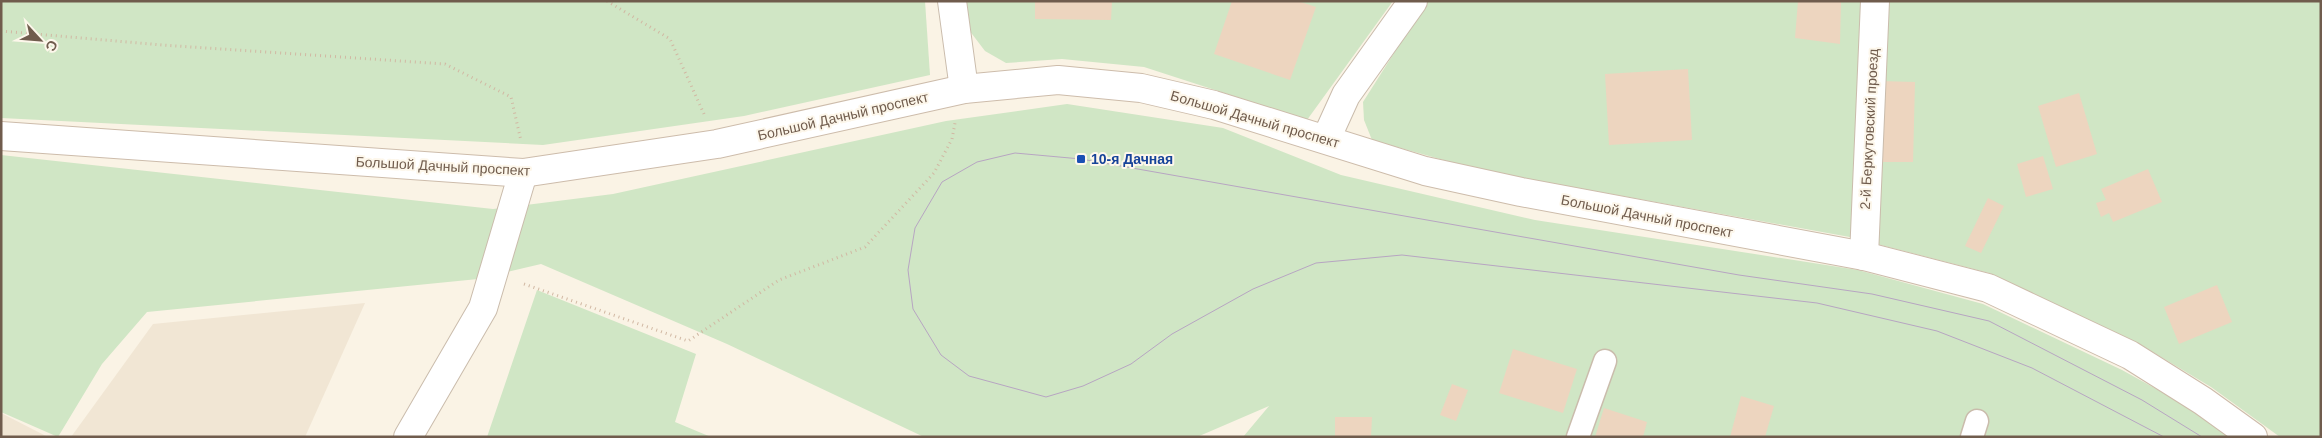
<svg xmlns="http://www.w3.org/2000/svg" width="2322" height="438" font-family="Arial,sans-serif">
	<rect width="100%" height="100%" fill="#faf3e5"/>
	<g fill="#f1e6d4">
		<path d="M365,303L305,437H71L153,324Z"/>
		<path d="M1,413L48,437H1Z"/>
	</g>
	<g fill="#d0e6c5">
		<path d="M1,1H925L930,75L744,116L543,145L1,118Z"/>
		<path d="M964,1H1393L1307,120L1144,67L1062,59L1006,63L985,51L969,30Z"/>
		<path d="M1427,1H1868L1855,238L1479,170L1372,140L1364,120L1363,102Z"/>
		<path d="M1883,1H2321V437H2280L2211,387L2136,342L1989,273L1869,242Z"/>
		<path d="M1067,104L1223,128L1341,175L1535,220L1858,270L1983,304L2122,370L2198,412L2230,437H1243L1269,406L1197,437H924L727,344L541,264L478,279L147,312L102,364L58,437L1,412V155L493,209L613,194L946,121Z"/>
		<path d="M537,290L696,354L675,422L711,437H487Z"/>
	</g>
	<g fill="#edd5bf">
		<path d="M1035,1H1112L1111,20L1035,19Z"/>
		<path d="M1232,1H1298L1316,7L1290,80L1214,54Z"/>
		<path d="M1798,1H1841L1840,44L1795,38Z"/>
		<path d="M1688,69L1692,140L1609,145L1605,74Z"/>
		<path d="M1879,81L1915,82L1913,162H1877Z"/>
		<path d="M2079,93L2097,154L2056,167L2038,106Z"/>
		<path d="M2043,156L2053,189L2026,197L2017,164Z"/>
		<path d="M2148,169L2162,202L2113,222L2109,213L2101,217L2096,203L2106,200L2101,189Z"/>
		<path d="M1988,198L2004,206L1981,253L1965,246Z"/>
		<path d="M2217,285L2232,322L2179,344L2164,307Z"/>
		<path d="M1513,349L1577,369L1563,413L1499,393Z"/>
		<path d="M1452,384L1468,390L1456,421L1440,415Z"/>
		<path d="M1741,396L1774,406L1765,437H1730Z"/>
		<path d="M1604,408L1647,422L1643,437H1595Z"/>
		<path d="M1335,417H1372L1371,437H1335Z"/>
	</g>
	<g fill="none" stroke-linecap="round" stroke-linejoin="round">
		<defs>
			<g id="service">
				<path d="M1578,437L1605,361"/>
				<path d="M1972,437L1977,421"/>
			</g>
			<g id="minor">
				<path d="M952,1L964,89"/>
				<path d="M1326,139L1346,95L1413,1"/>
				<path d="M1864,256L1875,1"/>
				<path d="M408,437L483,308L523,173"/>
			</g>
			<path id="secondary" d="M1,136L523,173L717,144L964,89L1058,80L1141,88L1214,105L1425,171L1521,192L1864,256L1988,288L2130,355L2203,401L2253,437"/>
		</defs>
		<use href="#service" stroke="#cabcac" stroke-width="25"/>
		<use href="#minor" stroke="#cabcac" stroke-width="30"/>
		<use href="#secondary" stroke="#cdbcab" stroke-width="30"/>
		<g stroke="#d1b8a3" stroke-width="3" stroke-dasharray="1 4" stroke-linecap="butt">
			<path d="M607,1L670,39L704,114"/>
			<path d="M1,31L162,45L445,64L511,97L521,141"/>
			<path d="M524,284L688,341L779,280L865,247L934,173L952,139L955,123"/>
		</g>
		<use href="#service" stroke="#fff" stroke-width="22"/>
		<use href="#minor" stroke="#fff" stroke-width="28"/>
		<use href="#secondary" stroke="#fff" stroke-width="28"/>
		<path stroke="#b7a5c2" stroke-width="1" d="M2164,437L2032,368L1937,331L1817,303L1402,255L1316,263L1253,289L1172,334L1131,364L1083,386L1046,397L969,376L941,355L913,309L908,270L915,228L942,182L977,162L1015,153L1081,159L1739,275L1872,294L1989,321L2142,400L2202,437"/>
	</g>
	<rect fill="#1a4fb4" stroke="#fdf7eb" stroke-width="2" x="1076" y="154" width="10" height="10" rx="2.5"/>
	<g text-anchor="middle" stroke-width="4" stroke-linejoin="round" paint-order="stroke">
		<g font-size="14" fill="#705c4d" stroke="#fdf7eb">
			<text transform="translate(843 116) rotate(-13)" y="5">Большой Дачный проспект</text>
			<text transform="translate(1255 119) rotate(16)" y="5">Большой Дачный проспект</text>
			<text transform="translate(1869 129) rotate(-87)" y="5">2-й Беркутовский проезд</text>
			<text transform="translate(443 166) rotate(3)" y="5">Большой Дачный проспект</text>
			<text transform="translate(1647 216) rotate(11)" y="5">Большой Дачный проспект</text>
		</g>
		<g font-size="14" font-weight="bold" fill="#164399" stroke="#fdf7eb" text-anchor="start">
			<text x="1091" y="164">10-я Дачная</text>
		</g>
	</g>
	<rect width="2322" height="438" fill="none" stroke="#705c4d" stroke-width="5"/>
	<g transform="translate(40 40) rotate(116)" stroke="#fdf7eb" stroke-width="4" paint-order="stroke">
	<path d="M0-4L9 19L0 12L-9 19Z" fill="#705c4d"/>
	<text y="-8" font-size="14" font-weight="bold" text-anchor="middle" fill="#705c4d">С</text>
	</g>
</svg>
